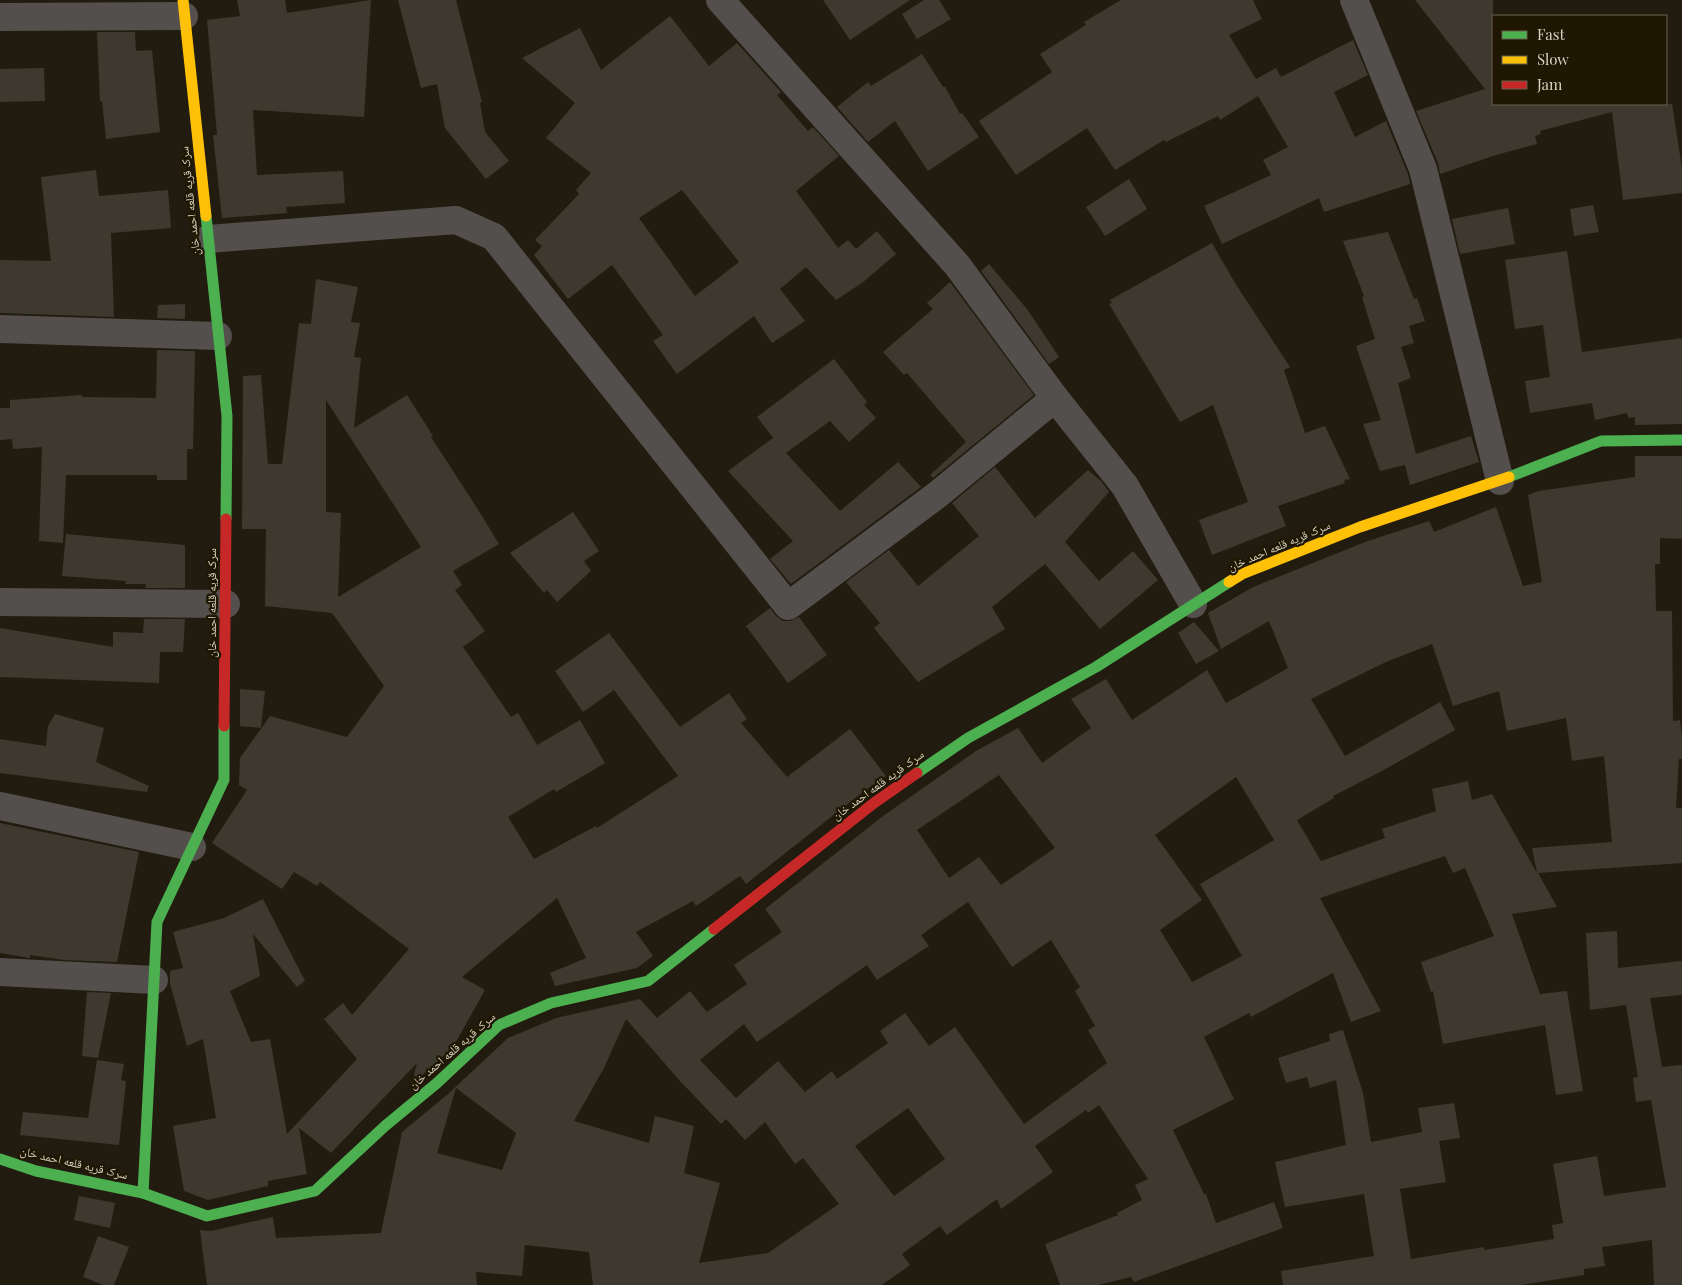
<svg xmlns="http://www.w3.org/2000/svg" width="1682" height="1285" font-family="'Playfair Display','Noto Naskh Arabic',serif">
	<rect width="100%" height="100%" fill="#211c0f"/>
	<g fill="#3d392f" fill-rule="evenodd">
		<path d="M237,0H285L287,13L371,0L364,117L253,110L257,175L343,171L345,203L286,207L287,213L222,218L213,135H217L207,20L240,16Z"/>
		<path d="M398,0H456L482,102L480,103L485,132L509,161L486,179L445,128L437,84L421,88Z"/>
		<path d="M823,0H910L850,40Z"/>
		<path d="M924,0H939L951,19L917,39L902,14Z"/>
		<path d="M1121,0H1253L1262,19L1229,35L1256,79L1276,68L1281,77L1353,40L1368,75L1334,92L1355,137L1386,121L1408,174L1410,184L1324,212L1319,198L1222,244L1204,206L1271,175L1263,160L1288,147L1258,96L1220,120L1218,116L1166,142L1164,140L1115,170L1087,128L1016,175L979,121L1052,72L1040,54L1086,25L1084,22Z"/>
		<path d="M1415,0H1493V104H1672L1682,168V193L1623,200L1612,112L1540,131L1541,134L1535,136L1537,144L1496,155L1440,174L1438,163L1416,111L1485,89Z"/>
		<path d="M670,16L709,66L737,43L781,92L777,95L808,131L813,127L839,156L796,191L838,248L848,240L856,249L877,231L896,254L862,283L836,300L806,267L780,289L805,321L772,343L754,316L677,374L653,341L663,335L612,265L568,299L534,255L542,246L535,240L579,194L576,190L591,173L546,138L575,103L522,58L580,28L601,70ZM682,190L739,262L695,296L639,218Z"/>
		<path d="M97,32H135L136,51L152,50L160,132L106,139L102,101H100Z"/>
		<path d="M922,54L943,87H945L960,114L962,113L979,137L928,171L895,121L868,142L837,107L868,82L871,86Z"/>
		<path d="M44,68L45,101L0,102V69Z"/>
		<path d="M96,170L99,196L168,190L171,228L111,233L114,317L0,313V260L51,261L41,177Z"/>
		<path d="M1129,179L1147,209L1105,236L1086,207Z"/>
		<path d="M1593,205L1599,232L1574,236L1570,209Z"/>
		<path d="M1508,208L1515,244L1460,254L1452,219Z"/>
		<path d="M1388,232L1414,299L1417,298L1425,321L1409,326L1414,343L1401,347L1411,378L1398,383L1416,454L1471,436L1479,462L1410,485L1405,465L1380,471L1363,424L1381,420L1356,346L1375,339L1362,297L1364,296L1343,241Z"/>
		<path d="M1212,243L1235,283L1290,367L1284,370L1305,433L1325,426L1350,479L1344,480L1345,483L1278,506L1286,526L1212,555L1199,520L1248,502L1213,405L1180,422L1109,304L1112,303L1110,300Z"/>
		<path d="M1567,251L1582,352L1682,338V424L1635,425V417L1628,418L1627,413L1595,420L1592,403L1530,413L1525,381L1550,377L1543,325L1515,329L1505,260Z"/>
		<path d="M989,264L1027,309L1059,357L1049,364L981,271Z"/>
		<path d="M316,279L358,287L351,322L360,323L354,357L361,358L354,428L407,395L433,436L431,437L477,508L499,544L453,571L462,585L455,590L485,631L463,647L511,717L518,713L537,745L580,720L605,763L556,792L554,789L508,817L534,859L596,826L597,828L678,776L614,690L583,712L555,671L609,633L680,727L729,693L747,719L741,723L787,777L850,729L886,776L864,791L746,884L740,876L696,906L693,901L636,932L653,956L637,968L555,986L550,973L586,958L557,898L462,977L485,990L453,1047L427,1071L412,1083L417,1063L331,1153L299,1128L307,1174L268,1181V1186L208,1200L184,1191L173,1126L216,1118L203,1039L187,1046L170,983V971L183,968L173,932L224,918L263,899L305,981L297,987L253,934L260,976L230,991L251,1042L270,1039L287,1134L357,1059L324,1019L343,1003L352,1015L409,949L320,882L317,886L294,872L282,889L212,843L247,790L239,785L240,758L270,716L347,737L384,686L332,613L265,606L266,529H242L243,376L261,375L268,464H282L299,323L311,324ZM326,400L421,547L338,597L341,513L326,512Z"/>
		<path d="M950,282L1034,395L933,478L930,475L966,442L907,373L904,375L883,352L933,309L927,303Z"/>
		<path d="M185,304V319L157,318L158,305Z"/>
		<path d="M157,350L195,351L193,449H187V480H157V475H66L63,543L39,541L42,447L13,449L12,439L0,440V408H10V400L82,395V397L156,398Z"/>
		<path d="M834,359L867,402L864,405L876,418L849,442L830,421L786,453L840,511L898,462L921,487L791,584L770,559L793,541L728,471L773,438L774,439L757,417Z"/>
		<path d="M1635,456H1682V539L1660,538V564H1655L1656,611H1672L1673,721L1680,720L1682,738V759H1679L1676,808H1682V863L1538,873L1557,907L1512,914L1540,994L1567,991L1583,1091L1556,1095L1545,1025L1443,1044L1433,991L1431,992L1421,962L1494,936L1465,868L1453,873L1445,856L1320,898L1381,1011L1351,1022L1333,973L1251,1017L1249,1013L1204,1037L1234,1099L1173,1130L1204,1194H1206L1216,1223L1274,1202L1283,1228L1134,1282L1131,1277L1098,1285H1060L1045,1244L1118,1215L1117,1213L1142,1200L1135,1185L1148,1179L1099,1105L1088,1113L1086,1110L1035,1146L1053,1172L1001,1209L997,1199L947,1235L940,1226L902,1254L910,1265L882,1285H593L589,1252L525,1245L522,1276L476,1272L477,1285H207L200,1230L211,1231L273,1217L276,1238L381,1233L402,1132L448,1094L508,1038L556,1018L640,999L657,1018L690,991L707,1012L747,984L734,965L782,932L765,909L883,816L976,751L1018,728L1042,763L1091,728L1071,699L1106,679L1132,720L1207,670L1226,703L1288,668L1269,621L1221,649L1208,613L1253,587L1365,542L1429,521L1434,532L1496,507L1523,586L1542,582L1528,495L1539,491L1635,477ZM1432,644L1453,706L1499,691L1507,731L1566,718L1572,761L1604,756L1612,842L1532,848L1537,873L1492,794L1472,800L1468,781L1432,789L1436,811L1382,829L1385,838L1321,861L1297,820L1334,798L1333,796L1382,771L1455,730L1440,702L1345,756L1311,699L1386,662ZM999,775L1055,848L1001,885L979,857L949,878L917,830ZM1236,777L1274,840L1200,884L1242,956L1192,982L1160,930L1202,900L1155,835ZM968,902L1012,967L1051,940L1080,987L1075,991L1095,1026L1088,1030L1107,1063L1024,1124L955,1027L929,1046L905,1013L880,1031L888,1043L837,1079L832,1071L805,1092L778,1061L736,1098L700,1060L744,1024L757,1042L867,965L877,980L929,946L921,935ZM626,1019L680,1081L721,1124L726,1119L745,1140L765,1122L795,1164L803,1158L839,1204L768,1253L699,1263L720,1183L684,1173L694,1126L655,1116L649,1143L574,1121L604,1068ZM456,1088L516,1133L502,1170L437,1153ZM908,1108L945,1159L894,1196L855,1146Z"/>
		<path d="M995,467L1035,518L1088,470L1102,482L1109,492L1065,542L1099,581L1133,551L1158,580L1100,629L1045,564L992,607L1005,629L918,682L874,628L880,623L846,582L889,550L918,586L979,536L952,503Z"/>
		<path d="M573,512L599,551L584,561L591,571L557,602L547,590L544,593L510,553Z"/>
		<path d="M66,534L185,545V588H145L146,584H125L126,581L62,576Z"/>
		<path d="M770,608L776,616L783,621H790L799,617L827,655L788,683L746,626Z"/>
		<path d="M144,619H185L183,652H160L159,683L0,677V628L113,647V632L143,633Z"/>
		<path d="M1194,622L1219,651L1196,664L1178,633Z"/>
		<path d="M240,689L265,691L261,728L240,726Z"/>
		<path d="M55,714L104,728L96,762L149,786L147,792L0,773V739L46,746L48,726Z"/>
		<path d="M0,823L139,852L117,962L64,960L30,955V958L0,953Z"/>
		<path d="M1617,931L1618,968L1682,961V995L1650,998L1662,1067L1682,1065V1285H1654L1652,1240L1602,1247L1605,1266L1584,1269V1275L1521,1285H1283L1281,1271L1374,1256L1364,1194L1285,1207L1275,1162L1346,1145L1336,1080L1310,1088L1307,1077L1286,1083L1278,1058L1330,1041L1329,1034L1343,1030L1363,1093L1371,1142L1422,1132L1418,1108L1454,1103L1460,1138L1439,1141L1446,1182L1400,1189L1411,1259L1484,1247V1250L1554,1239L1552,1225L1563,1223L1553,1164L1597,1156L1604,1196L1666,1187L1651,1100L1636,1102L1633,1078L1638,1077L1626,1005L1590,1010L1586,933Z"/>
		<path d="M87,992L111,993L98,1058L82,1056Z"/>
		<path d="M97,1060L124,1064L121,1080L126,1081L119,1145L20,1135L23,1112L88,1118Z"/>
		<path d="M79,1196L115,1203L110,1228L74,1220Z"/>
		<path d="M98,1236L129,1247L114,1285H103L83,1277Z"/>
	</g>
	<g fill="none" stroke-linecap="round" stroke-linejoin="round">
		<g stroke="#534f4c" stroke-width="28">
			<path d="M720,0L957,265L1055,398L1125,486L1193,604"/>
			<path d="M1354,0L1423,169L1500,481"/>
			<path d="M0,17L184,16"/>
			<path d="M208,239L456,220L494,237L788,606L937,495L1055,398"/>
			<path d="M0,329L218,336"/>
			<path d="M0,602L226,604"/>
			<path d="M0,806L192,847"/>
			<path d="M0,972L154,980"/>
		</g>
		<g stroke="#4caf50" stroke-width="11">
			<path d="M206,216L227,416L226,519"/>
			<path d="M1509,477L1601,441L1682,440"/>
			<path d="M917,773L968,738L1096,667L1229,582"/>
			<path d="M0,1159L36,1171L143,1193L157,922L224,780V726"/>
			<path d="M143,1193L207,1216L315,1191L385,1126L437,1083L499,1025L551,1003L648,981L714,929"/>
		</g>
		<g stroke="#ffc107" stroke-width="11">
			<path d="M183,0L206,216"/>
			<path d="M1229,582L1242,574L1360,527L1509,477"/>
		</g>
		<g stroke="#c62828" stroke-width="11">
			<path d="M224,726L226,519"/>
			<path d="M714,929L874,803L917,773"/>
		</g>
	</g>
	<g text-anchor="middle" stroke-width="4.5" stroke-linejoin="round" paint-order="stroke">
		<g font-size="12" fill="#d8d3c4" stroke="#1f1701">
			<text transform="translate(190 201) rotate(-96)" y="4">سرک قریه قلعه احمد خان</text>
			<text transform="translate(1279 546) rotate(-23)" y="4">سرک قریه قلعه احمد خان</text>
			<text transform="translate(212 603) rotate(-90)" y="4">سرک قریه قلعه احمد خان</text>
			<text transform="translate(878 785) rotate(-36)" y="4">سرک قریه قلعه احمد خان</text>
			<text transform="translate(452 1051) rotate(-41)" y="4">سرک قریه قلعه احمد خان</text>
			<text transform="translate(74 1163) rotate(13)" y="4">سرک قریه قلعه احمد خان</text>
		</g>
	</g>
	<rect x="1492" y="15" width="175" height="90" fill="#1f1701" stroke="#69624f"/>
	<rect x="1502" y="31" width="25" height="8" fill="#4caf50" stroke="#69624f"/>
	<text x="1537" y="40" font-size="15" fill="#d8d3c4">Fast</text>
	<rect x="1502" y="56" width="25" height="8" fill="#ffc107" stroke="#69624f"/>
	<text x="1537" y="65" font-size="15" fill="#d8d3c4">Slow</text>
	<rect x="1502" y="81" width="25" height="8" fill="#c62828" stroke="#69624f"/>
	<text x="1537" y="90" font-size="15" fill="#d8d3c4">Jam</text>
</svg>
